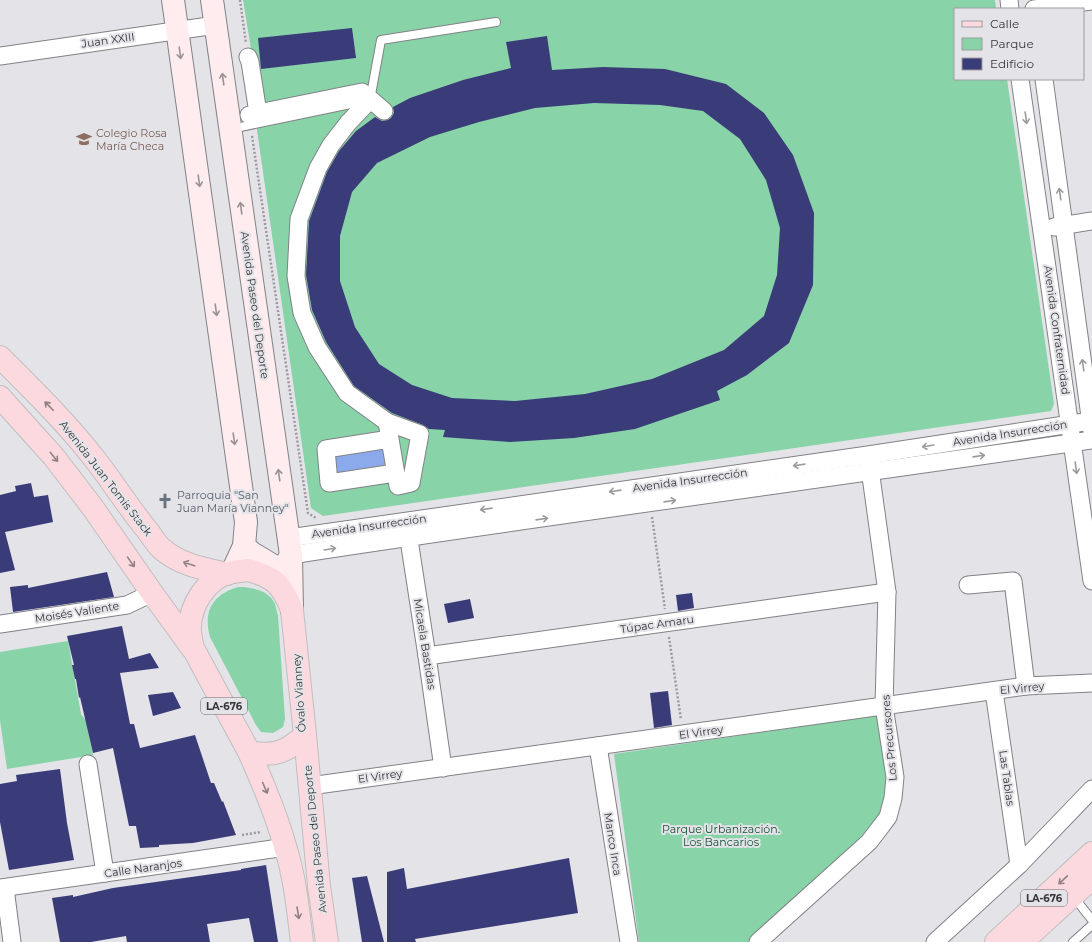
<svg xmlns="http://www.w3.org/2000/svg" width="1092" height="942" font-family="Montserrat,sans-serif">
	<rect width="100%" height="100%" fill="#e3e3e8"/>
	<g fill="#88d3a7">
		<path d="M243,0H995L996,9H955V79H1007L1054,404L1051,411L323,516L311,508L256,123L252,55Z"/>
		<path d="M238,587C251,587 269,590 275,604C276,608 277,612 278,616L285,719L283,727L273,733L261,732L256,725L210,637C203,611 212,595 238,587Z"/>
		<path d="M68,641L81,714L86,721L93,755L7,769L0,720V652Z"/>
		<path d="M879,715C882,735 893,784 887,801C883,813 874,823 867,833L748,942H639L614,754Z"/>
	</g>
	<path fill="#8baaec" stroke="#7288b6" d="M387,444L391,472L335,479L332,451Z"/>
	<g fill="#3a3b79" fill-rule="evenodd">
		<path d="M352,28L356,58L261,69L258,38Z"/>
		<path d="M547,36L552,70L603,67L665,69L726,84L764,113L793,155L814,213L813,285L789,343L747,375L717,391L720,400L635,429L574,438L510,442L443,437L445,430L429,429L423,425L392,413L354,386L326,342L312,310L306,275L309,221L327,172L339,151L356,131L375,117L382,121L388,120L391,118L394,113L393,107L410,98L463,80L511,68L506,42ZM594,103L660,105L703,111L740,139L766,180L780,228L777,275L764,316L724,350L652,379L585,394L515,401L452,398L412,385L379,364L355,327L340,281V236L352,192L377,163L430,137L479,122L535,108Z"/>
		<path d="M31,483L34,497L48,495L53,522L5,532L15,570L0,573V495L16,491L15,486Z"/>
		<path d="M107,572L114,597L13,612L10,587L28,585V588Z"/>
		<path d="M692,593L694,608L678,611L676,595Z"/>
		<path d="M470,599L474,618L448,623L444,604Z"/>
		<path d="M122,626L129,659L150,653L159,668L120,673L130,724H134L140,748L195,735L211,783H214L222,802L223,801L236,835L193,843L159,845V847L140,848L136,826H129L113,748L93,753L80,697L79,698L76,679H75L72,665H74L67,636Z"/>
		<path d="M668,691L672,725L654,728L650,693Z"/>
		<path d="M173,692L181,708L153,716L148,695Z"/>
		<path d="M60,769L67,823L74,860L9,870L0,822V784L17,781L16,775Z"/>
		<path d="M569,858L578,913L415,939L416,942H387V872L404,868L407,889Z"/>
		<path d="M266,865L278,942H254L249,918L207,924L210,942H127L126,936L91,942H60L52,898L73,895V897L113,888L241,870V869Z"/>
		<path d="M367,876L384,942H362L352,878Z"/>
	</g>
	<g fill="none" stroke-linecap="round" stroke-linejoin="round">
		<defs>
			<g id="lane">
				<path d="M231,129L370,100L381,40L496,22"/>
				<path d="M1073,896L1092,920"/>
				<path d="M1073,942L1092,925"/>
			</g>
			<g id="street">
				<path d="M1009,0L1010,9"/>
				<path d="M1034,9L1092,1"/>
				<path d="M0,56L216,25"/>
				<path d="M248,57L250,62L258,113"/>
				<path d="M1020,79L1092,581"/>
				<path d="M1044,79L1092,431"/>
				<path d="M370,100L348,123L331,145L318,168L299,219L296,276L302,313L317,347L347,393L387,422"/>
				<path d="M249,115L362,92L384,111"/>
				<path d="M1054,227L1092,221"/>
				<path d="M390,439L387,422L420,434L411,483L398,486L390,439L326,449L329,483L395,473"/>
				<path d="M407,527L427,656L443,768"/>
				<path d="M289,538L868,455L1091,421"/>
				<path d="M291,555C558,514 825,479 1092,440"/>
				<path d="M968,585L1013,581L1026,686"/>
				<path d="M0,624L127,605L152,593"/>
				<path d="M427,656L887,592"/>
				<path d="M994,691L1019,865"/>
				<path d="M598,746L629,942"/>
				<path d="M88,764L105,873"/>
				<path d="M310,786L1026,686L1092,683"/>
				<path d="M0,888L286,847"/>
				<path d="M5,888L12,942"/>
				<path d="M758,942L869,842L879,829L888,817L893,798L895,777L884,706L887,592L869,462"/>
				<path d="M935,942L1019,865L1092,789"/>
			</g>
			<g id="secondary">
				<path d="M173,0L246,522L244,546L232,572"/>
				<path d="M212,0L291,555L292,610"/>
				<path d="M244,546L252,553L277,568C285,566 287,563 291,555"/>
			</g>
			<g id="primary">
				<path d="M0,357C34,391 68,424 97,462C114,484 129,508 147,530C152,536 156,544 162,549C180,565 205,569 227,574"/>
				<path d="M0,397L54,457L93,508L152,593L192,648"/>
				<path d="M248,570C274,577 282,584 292,610L305,735C287,752 274,757 249,752L193,648C192,643 190,636 190,630C189,606 207,577 232,572C237,571 243,571 248,570Z"/>
				<path d="M305,735L319,886L327,942"/>
				<path d="M249,752C263,783 276,814 285,846C295,877 298,910 302,942"/>
				<path d="M996,942L1092,853"/>
				<path d="M1022,942L1092,878"/>
			</g>
		</defs>
		<use href="#lane" stroke="#818286" stroke-width="10"/>
		<use href="#street" stroke="#818286" stroke-width="19"/>
		<use href="#secondary" stroke="#818286" stroke-width="24"/>
		<use href="#primary" stroke="#bfbfc0" stroke-width="24"/>
		<g stroke="#9b9b9f" stroke-width="2.5" stroke-dasharray="2 2" stroke-linecap="butt">
			<path d="M240,0L246,43"/>
			<path d="M252,136L308,513L316,518"/>
			<path d="M652,517L665,609"/>
			<path d="M669,637L681,720"/>
			<path d="M242,835L261,832"/>
		</g>
		<use href="#lane" stroke="#fff" stroke-width="8"/>
		<use href="#street" stroke="#fff" stroke-width="17"/>
		<use href="#secondary" stroke="#feecee" stroke-width="22"/>
		<use href="#primary" stroke="#fcd9de" stroke-width="22"/>
	</g>
	<defs><path id="oneway-shaft" d="M-6 0H5M1.5-3L5.5 0L1.5 3" fill="none" stroke-width="1.6" stroke-linecap="round" stroke-linejoin="round"/></defs>
	<g stroke="#9a9294">
		<use href="#oneway-shaft" transform="translate(180 53) rotate(82)"/>
		<use href="#oneway-shaft" transform="translate(223 79) rotate(-98)"/>
		<use href="#oneway-shaft" transform="translate(199 181) rotate(82)"/>
		<use href="#oneway-shaft" transform="translate(241 208) rotate(-98)"/>
		<use href="#oneway-shaft" transform="translate(216 310) rotate(82)"/>
		<use href="#oneway-shaft" transform="translate(234 439) rotate(82)"/>
		<use href="#oneway-shaft" transform="translate(279 475) rotate(-98)"/>
	</g>
	<g stroke="#9b9b9c">
		<use href="#oneway-shaft" transform="translate(1026 118) rotate(82)"/>
		<use href="#oneway-shaft" transform="translate(1060 194) rotate(-98)"/>
		<use href="#oneway-shaft" transform="translate(1083 365) rotate(-98)"/>
		<use href="#oneway-shaft" transform="translate(928 446) rotate(171)"/>
		<use href="#oneway-shaft" transform="translate(979 456) rotate(-8)"/>
		<use href="#oneway-shaft" transform="translate(799 465) rotate(172)"/>
		<use href="#oneway-shaft" transform="translate(1076 468) rotate(82)"/>
		<use href="#oneway-shaft" transform="translate(615 491) rotate(172)"/>
		<use href="#oneway-shaft" transform="translate(670 501) rotate(-8)"/>
		<use href="#oneway-shaft" transform="translate(486 509) rotate(172)"/>
		<use href="#oneway-shaft" transform="translate(542 519) rotate(-8)"/>
		<use href="#oneway-shaft" transform="translate(330 549) rotate(-9)"/>
	</g>
	<g stroke="#908083">
		<use href="#oneway-shaft" transform="translate(49 406) rotate(-134)"/>
		<use href="#oneway-shaft" transform="translate(54 457) rotate(51)"/>
		<use href="#oneway-shaft" transform="translate(131 562) rotate(55)"/>
		<use href="#oneway-shaft" transform="translate(189 564) rotate(-162)"/>
		<use href="#oneway-shaft" transform="translate(265 788) rotate(67)"/>
		<use href="#oneway-shaft" transform="translate(1063 880) rotate(137)"/>
		<use href="#oneway-shaft" transform="translate(298 913) rotate(81)"/>
	</g>
	<defs>
		<symbol id="school-bare" viewBox="-9 -9 18 18"><path d="M0-5L7-2L0 1L-7-2ZM-4 1L0 2.5L4 1V4Q0 6-4 4Z" fill="#8d6e63" stroke="#e3e3e8" stroke-width="2.5" paint-order="stroke"/></symbol>
		<symbol id="church-bare" viewBox="-9 -9 18 18"><path d="M-1.2-6h2.4v3.5h3.3v2.4h-3.3V6h-2.4V-.1h-3.3v-2.4h3.3Z" fill="#6b7280" stroke="#e3e3e8" stroke-width="2.5" paint-order="stroke"/></symbol>
	</defs>
	<g fill-rule="evenodd">
		<use href="#school-bare" x="73" y="128" width="22" height="22"/>
		<use href="#church-bare" x="154" y="490" width="22" height="22"/>
	</g>
	<g text-anchor="middle" stroke-width="4" stroke-linejoin="round" paint-order="stroke">
		<g fill="#e3e3e8" stroke="#6b6b6e" stroke-width="1">
			<rect x="201" y="698" width="46" height="16" rx="3"/>
			<rect x="1021" y="890" width="46" height="16" rx="3"/>
		</g>
		<g font-size="10" font-weight="bold" fill="#373739">
			<text x="224" y="710">LA-676</text>
			<text x="1044" y="902">LA-676</text>
		</g>
		<g font-size="11" fill="#373739" stroke="#e3e3e8">
			<text transform="translate(108 40) rotate(-8)" y="4">Juan XXIII</text>
			<text transform="translate(255 305) rotate(82)" y="4">Avenida Paseo del Deporte</text>
			<text transform="translate(1057 330) rotate(82)" y="4">Avenida Confraternidad</text>
			<text transform="translate(1010 433) rotate(-9)" y="4">Avenida Insurrección</text>
			<text transform="translate(106 478) rotate(52)" y="4">Avenida Juan Tomis Stack</text>
			<text transform="translate(690 480) rotate(-8)" y="4">Avenida Insurrección</text>
			<text transform="translate(369 526) rotate(-8)" y="4">Avenida Insurrección</text>
			<text transform="translate(77 612) rotate(-9)" y="4">Moisés Valiente</text>
			<text transform="translate(657 624) rotate(-8)" y="4">Túpac Amaru</text>
			<text transform="translate(425 644) rotate(81)" y="4">Micaela Bastidas</text>
			<text transform="translate(1022 688) rotate(-6)" y="4">El Virrey</text>
			<text transform="translate(299 693) rotate(-94)" y="4">Óvalo Vianney</text>
			<text transform="translate(701 732) rotate(-8)" y="4">El Virrey</text>
			<text transform="translate(889 738) rotate(-95)" y="4">Los Precursores</text>
			<text transform="translate(380 776) rotate(-8)" y="4">El Virrey</text>
			<text transform="translate(1007 778) rotate(82)" y="4">Las Tablas</text>
			<text transform="translate(315 839) rotate(-96)" y="4">Avenida Paseo del Deporte</text>
			<text transform="translate(613 844) rotate(81)" y="4">Manco Inca</text>
			<text transform="translate(143 868) rotate(-8)" y="4">Calle Naranjos</text>
		</g>
		<g font-size="11" fill="#785e54" stroke="#e3e3e8" text-anchor="start">
			<text x="96" y="137">Colegio Rosa<tspan x="96" dy="13">María Checa</tspan></text>
		</g>
		<g font-size="11" fill="#5b616d" stroke="#e3e3e8" text-anchor="start">
			<text x="177" y="499">Parroquia "San<tspan x="177" dy="13">Juan María Vianney"</tspan></text>
		</g>
		<g font-size="11" fill="#135032" stroke="#e3e3e8">
			<text x="721" y="833">Parque Urbanización.<tspan x="721" dy="13">Los Bancarios</tspan></text>
		</g>
	</g>
	<rect x="954" y="8" width="130" height="72" fill="#e3e3e8" stroke="#9e9ea2"/>
	<rect x="962" y="21" width="20" height="6" fill="#fcd9de" stroke="#9e9ea2"/>
	<text x="990" y="28" font-size="12" fill="#373739">Calle</text>
	<rect x="962" y="38" width="20" height="12" fill="#88d3a7" stroke="#9e9ea2"/>
	<text x="990" y="48" font-size="12" fill="#373739">Parque</text>
	<rect x="962" y="58" width="20" height="12" fill="#3a3b79" stroke="#9e9ea2"/>
	<text x="990" y="68" font-size="12" fill="#373739">Edificio</text>
</svg>
